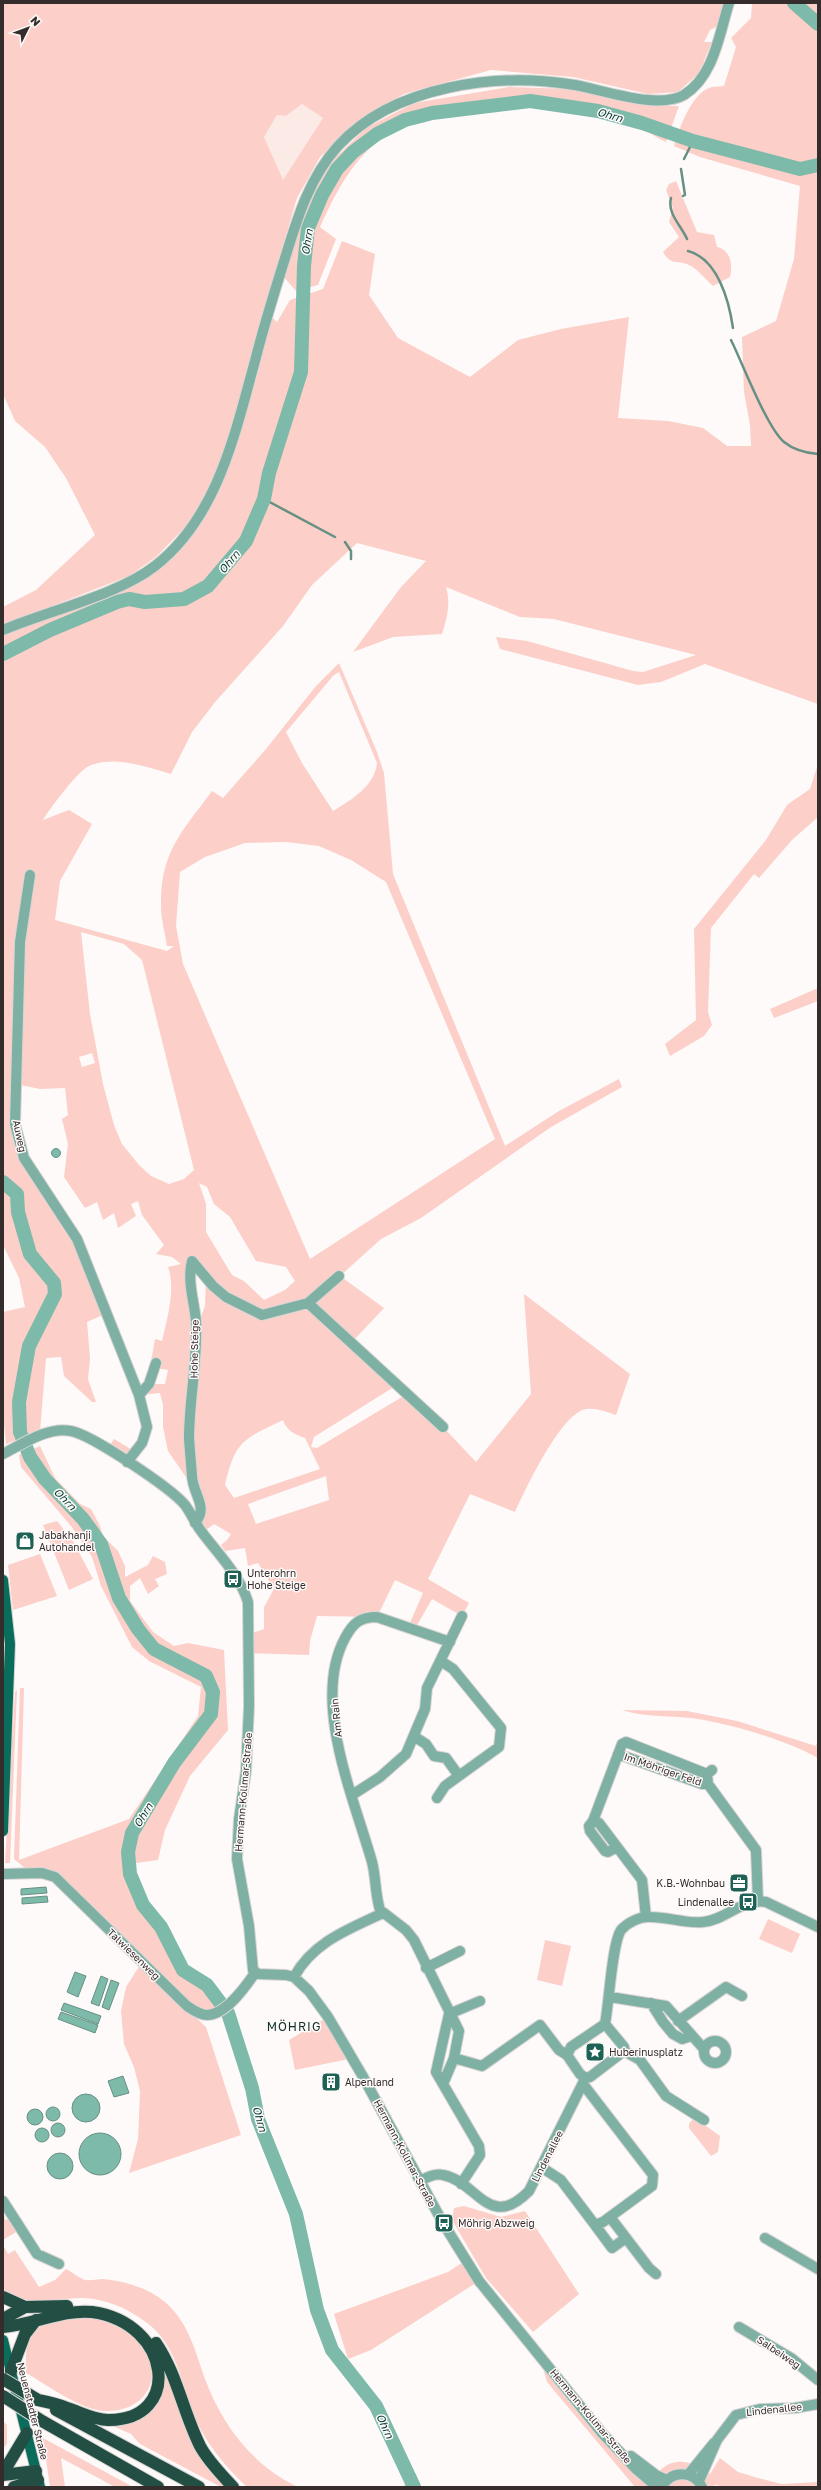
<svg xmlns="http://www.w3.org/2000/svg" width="821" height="2490" viewBox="0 0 821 2490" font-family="'Golos Text',sans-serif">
	<rect width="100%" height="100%" fill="#fefaf9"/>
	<path fill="#fceae6" d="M302,104L323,118L283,181L264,137L277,115L286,116Z"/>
	<path fill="#fccfc8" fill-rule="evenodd" d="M3,3H724L718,26L710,30L704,42H712L699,73L678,92L648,94L573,77L491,70L404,94L359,120L320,157L297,198L273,279L234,424L213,482L188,524L156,557L129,576L3,625V607L36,590L95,535L66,478L45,447L15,421L3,394ZM302,104L323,118L283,180L264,137L277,115L286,116Z
		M752,3H818V704L705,664L661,682L638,685L500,649L496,637L527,641L633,671L643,672L696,655L554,619L520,617L446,587C451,603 447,618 442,634L393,637L353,652L401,587L426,561L357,543L312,585L283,626L216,701L192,732L171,774C147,767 114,755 89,766C78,771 50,808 43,820L69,810L92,824L60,881L55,920L167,951L174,946H167C165,933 161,919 161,906C160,852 182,832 212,791L223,798L266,749L316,686L339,663L377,752L384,773L393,874L505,1146L559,1111L619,1079L622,1087L551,1127L421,1218L381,1239L340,1276L384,1308L351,1343L397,1385L314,1437L311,1447L317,1448L407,1394L443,1427L476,1462L531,1394L524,1294L630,1374L616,1415C606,1412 597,1408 586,1409C561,1413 525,1490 515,1512L470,1494L428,1579L469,1603L462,1616L432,1599L416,1627L409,1625L423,1593L395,1580L377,1617L317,1616L310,1641L309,1655L247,1653V1635L264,1629V1607L274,1589L258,1563L248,1566L245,1548L225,1551L221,1545L227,1540L231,1534L214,1524L202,1533L195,1523L201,1516L192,1486L168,1451L163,1427V1405L160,1393L139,1395L149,1384H165L168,1370L150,1367L155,1339L162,1341C167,1319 176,1289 168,1267L181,1264L172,1257L156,1254L164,1245L142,1215L138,1201L131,1204L136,1216L118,1228L114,1213L103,1220L97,1202L85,1208L64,1177L68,1144L62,1119L68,1115L65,1088L40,1089L15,1084L24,1158L77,1239L107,1313L87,1322L90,1358L88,1379L96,1402H92L64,1376L61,1357L46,1358L40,1431L6,1444L3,1415V1312L25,1307L19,1278L3,1245V636L12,630L158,564L211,494L268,313L277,322L290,300L323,289L342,241L375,254L369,295L398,338L470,377L518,340L561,329L629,317L618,418L668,421L703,428L727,446H751L750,425L744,392L742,337L776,321L794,259L800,186L700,157L674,146C679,129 691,95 709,88C713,86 719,87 724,86L736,47L731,38L751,18ZM339,672L377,763C375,786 351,800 333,811L302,763L286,732L333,676ZM286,842L319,846L351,860L386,882L495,1139L310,1259L183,964L176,926L180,872L205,857L245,843ZM81,932L124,944L142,960L194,1170L184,1179L169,1184L151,1176L139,1165L122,1144L114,1125L103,1084L90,1014ZM92,1053L95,1063L82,1067L79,1057ZM199,1183L207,1187L214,1204L230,1217L256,1261L286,1267L295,1281L285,1290L264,1300L244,1281L232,1275L206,1232V1204ZM192,1261L206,1276L205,1306L196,1330ZM283,1420C286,1430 295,1435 305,1438L320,1469L234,1498L225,1485C235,1440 244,1439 283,1420ZM326,1476L329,1500L256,1524L248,1504Z
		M509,87L572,89L650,106H679L666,142C656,138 647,130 637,126C569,101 497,100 429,121C416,125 396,127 386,135C353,158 336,192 320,227L336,239L318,285L296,291L283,276L305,208L330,163L366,128L414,103Z
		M676,181L697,232L714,235L717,247C731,250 733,265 730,277L713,286C706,280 697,268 689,265C676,259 672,267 663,252L679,237L669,222L673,208L666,190L669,184Z
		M818,764V817L792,840L759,878L754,874L711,928L708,1012L712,1025L704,1036L670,1056L665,1044L696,1020L694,929L766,840L787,805L810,789Z
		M818,988V1001L774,1018L770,1009Z
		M114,1439L134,1451L130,1456L110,1445Z
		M40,1446L55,1478L80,1504L91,1509L100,1526L103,1536L118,1551L125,1566V1577L148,1565L153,1556L165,1562L167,1574L155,1579L159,1586L148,1594L140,1578L130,1586V1601L153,1632L174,1646L188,1643L224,1650L228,1730L190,1776L165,1830L158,1860L136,1863L131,1873L151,1911L171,1930L190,1976L216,1996L221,2005L212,2011L194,2008L44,1870L25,1868L14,1859L20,1688H24L19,1860L129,1819L198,1716L201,1687L149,1661L132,1647L101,1586L92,1557L71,1526L21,1467L19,1455Z
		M57,1521L73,1541L93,1579L69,1590L43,1525Z
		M40,1554L57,1596L13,1610L8,1565Z
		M17,1690L10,1863H5L15,1692Z
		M622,1710L687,1711L737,1721L816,1746L818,1739V1758C785,1740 735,1725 698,1719C672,1715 646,1718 622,1710Z
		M768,1919L800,1934L792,1953L759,1939Z
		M545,1940L571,1946L562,1986L537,1980Z
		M140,1965L206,2027L241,2135L129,2173L138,2139L140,2091L134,2067L124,2044L121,2011L126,1987Z
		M324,2019L349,2059L295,2070L289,2040Z
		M590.5 2051a4.5 4.5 0 1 1 9 0a4.5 4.5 0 1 1-9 0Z
		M695,2118L720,2136L718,2152L711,2156L689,2128V2123Z
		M3,2205L5,2220L9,2219L16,2232L3,2240Z
		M464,2206L501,2217L525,2211L579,2294L533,2332L486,2278L452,2220L454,2208Z
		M3,2245L8,2254L15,2250L39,2287L55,2280L66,2269C72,2272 79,2278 85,2280C90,2281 97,2279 103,2279C125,2281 148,2288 165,2302C189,2323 195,2351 205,2379C222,2425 253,2466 298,2487H247C228,2469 212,2451 200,2428C181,2392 181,2345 143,2320C127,2308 105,2299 84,2298C58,2297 24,2310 3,2288Z
		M465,2261L479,2281L371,2350L348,2359L334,2314L448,2272Z
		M79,2314C98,2318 127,2325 140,2340C143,2343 145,2350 147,2354C161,2385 142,2410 108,2411C82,2412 48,2385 26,2373C24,2324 37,2326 79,2314Z
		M539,2354L602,2433L657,2487H635L547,2382Z
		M169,2372L185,2419L229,2487H221L140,2444L131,2434L106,2423L134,2418L163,2373Z
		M3,2421L7,2425V2444L3,2449Z
		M43,2439V2438L133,2487H115L61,2458L65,2487H50Z
		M720,2458L738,2472L758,2478L782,2484L818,2482V2487H726L715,2485L714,2487H662L656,2475C671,2455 692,2460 710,2474Z
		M408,2472L416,2474L421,2487H404Z"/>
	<path fill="#7dbaaa" stroke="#679084" d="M51.5 1153a4.5 4.5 0 1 1 9 0a4.5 4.5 0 1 1-9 0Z
		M46,1887L47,1893L21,1895V1889Z
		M47,1896L48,1902L22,1904V1898Z
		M75,1972L86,1976L78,1997L67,1992Z
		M101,1976L108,1979L99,2006L91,2003Z
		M111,1980L119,1983L109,2010L102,2007Z
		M64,2003L101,2016L98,2024L61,2010Z
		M61,2012L98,2025L95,2033L58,2019Z
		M123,2076L129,2093L114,2097L108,2081Z
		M72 2108a14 14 0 1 1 28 0a14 14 0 1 1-28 0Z
		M46 2114a7 7 0 1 1 14 0a7 7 0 1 1-14 0Z
		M27 2117a8 8 0 1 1 16 0a8 8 0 1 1-16 0Z
		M51 2130a7 7 0 1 1 14 0a7 7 0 1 1-14 0Z
		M35 2135a7 7 0 1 1 14 0a7 7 0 1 1-14 0Z
		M79 2154a21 21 0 1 1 42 0a21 21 0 1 1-42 0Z
		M47 2166a13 13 0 1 1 26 0a13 13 0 1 1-26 0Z"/>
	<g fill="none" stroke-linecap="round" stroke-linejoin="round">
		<path stroke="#679084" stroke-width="2.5" d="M684,159L693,141
			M681,169L685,195L683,196
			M671,198C667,214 681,225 687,239
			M688,251C718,259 729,301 733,328
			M731,340C742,362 767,428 784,442C794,450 805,453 818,454
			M264,499L335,537
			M345,542L351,551V559"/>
		<path stroke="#7dbaaa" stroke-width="14" d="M794,3L818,24
			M3,654L50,630L117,602L129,599L145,602L184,599L208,586L246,541L264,499L269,473L301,372L304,266L308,228L322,195L337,169L353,152L377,134L405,120L432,113L530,101L598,111L642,123L693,141L800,169L818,165
			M3,1182L17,1194L18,1212L30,1254L54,1283L55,1294L29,1346L19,1402L20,1432L30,1457L45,1479L83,1519L101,1544L119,1598L138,1629L154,1649L206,1676L213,1692L211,1714L174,1763L132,1833L128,1852L130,1874L143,1905L161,1927L183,1970L207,1985L228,2013L252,2088L258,2119L296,2214L317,2310L332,2350L376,2406L414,2487"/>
		<defs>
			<path id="minor" d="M3,630C48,611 118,595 155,566C218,517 235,433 255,361C264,325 275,290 286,255C298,216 310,177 338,146C394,85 498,72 575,85C603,90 658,110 684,95C714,76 719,35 729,3
				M30,875L20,942L15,1124L24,1158L77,1239L139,1395L147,1427L142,1443L127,1462
				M308,1303L443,1427
				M139,1395L149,1384L156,1363
				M3,1454C22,1444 49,1426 71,1431C92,1435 171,1488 185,1505C191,1513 195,1523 201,1531C218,1554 239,1574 248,1602L249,1706L246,1771L239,1819L237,1859L249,1926L253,1970L258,1974L286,1975L294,1977L309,1991L328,2017L362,2075L443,2223L479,2281L602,2433L636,2469L657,2487
				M195,1523C209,1507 193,1495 192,1476C191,1464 190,1451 189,1439C189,1400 198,1360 196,1321C194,1300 187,1282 192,1261L213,1286L226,1297L262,1315L308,1303L339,1276
				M415,1737L426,1744L434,1756L446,1758L459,1776
				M618,1754L702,1784H708
				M712,1770L707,1774L708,1784L756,1850L758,1901
				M352,1795L380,1777L406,1754L425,1709L427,1688L462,1616
				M437,1798L445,1786L499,1747L501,1728L453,1669L441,1661
				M593,1821L599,1823L642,1880L646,1917
				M617,1847L608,1852L605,1851L590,1831L589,1826L593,1821L622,1744L626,1742L707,1774
				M3,1874L42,1873L55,1877L187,2006C193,2010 200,2015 207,2015C226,2015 246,1986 255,1973
				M426,1968L460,1951
				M294,1977C313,1942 349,1929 383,1913
				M610,1997L666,2006L704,2049
				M651,2003L663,2022L673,2034L682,2039L691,2036
				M449,2014L436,2072L479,2146L480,2155L461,2184
				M449,2014L480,2001
				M678,2021L726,1987L742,1996
				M605,2024C609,2004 612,1943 621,1930C627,1923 639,1917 648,1917C666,1916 685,1924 703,1922C726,1920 742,1898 766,1902L818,1927
				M704 2052a11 11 0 1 1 22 0a11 11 0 1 1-22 0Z
				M624,2051L640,2060L666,2096L704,2120
				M567,2055L571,2047L605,2024
				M567,2055L580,2074L585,2078
				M454,2058L482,2066L540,2025L559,2050L567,2055
				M585,2078L590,2077L624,2051V2047L605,2024
				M443,2084L454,2058L459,2031L414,1940L406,1930L380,1910C375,1894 376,1877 372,1862C354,1798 311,1701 345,1638C353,1623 360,1617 377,1617L450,1642
				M541,2167L561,2180L595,2225L603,2222L652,2186L653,2175L583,2084
				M420,2181C427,2177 435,2173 443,2175C477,2181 489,2232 529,2191L585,2079
				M3,2201L37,2254L59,2264
				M610,2217L649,2268L656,2274
				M595,2225L612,2248L626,2238
				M765,2238L818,2269
				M739,2327L791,2358L818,2380
				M631,2456L656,2475L667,2480
				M688,2475L714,2443
				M699,2481L717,2440L736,2415L760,2409L795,2408L818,2404
				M663,2485C673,2470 694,2471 702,2487"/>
			<path id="major" d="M3,1580L10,1644L3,1831
				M3,2340L40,2487"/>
			<path id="highway" d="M3,2297L25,2307L67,2306
				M3,2319L25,2307
				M3,2327C34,2325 61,2309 92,2312C172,2323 183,2421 108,2420C94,2420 80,2412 67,2408C58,2404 48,2402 38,2400
				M156,2343C177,2374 183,2412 200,2446C208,2461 221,2474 233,2487
				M11,2371L25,2334L36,2320
				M56,2410L199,2487
				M42,2421L158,2487
				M3,2473L27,2433
				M3,2475L36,2471
				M14,2487L38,2480"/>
		</defs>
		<use href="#minor" stroke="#dad5d4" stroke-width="12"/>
		<use href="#major" stroke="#dad5d4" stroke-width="12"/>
		<use href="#highway" stroke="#dad5d4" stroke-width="14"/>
		<use href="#minor" stroke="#7eb0a3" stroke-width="10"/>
		<use href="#major" stroke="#0a6d5c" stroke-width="10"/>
		<use href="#highway" stroke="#234e44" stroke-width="12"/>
		<defs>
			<path id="highway-bridge" d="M3,2379L38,2400
				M3,2396L42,2421"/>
		</defs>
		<use href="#highway-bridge" stroke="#dad5d4" stroke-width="14" stroke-linecap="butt"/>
		<use href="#highway-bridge" stroke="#234e44" stroke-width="12"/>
	</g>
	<defs>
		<symbol id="shop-square" viewBox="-11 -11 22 22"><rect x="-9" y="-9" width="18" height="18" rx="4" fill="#1d6254" stroke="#fefaf9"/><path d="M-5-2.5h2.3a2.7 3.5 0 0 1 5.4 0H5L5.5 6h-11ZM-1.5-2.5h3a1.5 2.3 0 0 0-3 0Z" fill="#fff"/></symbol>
		<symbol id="bus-square" viewBox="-11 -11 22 22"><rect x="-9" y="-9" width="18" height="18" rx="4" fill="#1d6254" stroke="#fefaf9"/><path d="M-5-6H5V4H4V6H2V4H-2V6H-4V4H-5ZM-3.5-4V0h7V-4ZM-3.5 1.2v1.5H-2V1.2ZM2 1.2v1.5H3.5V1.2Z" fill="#fff"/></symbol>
		<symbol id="office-square" viewBox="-11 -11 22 22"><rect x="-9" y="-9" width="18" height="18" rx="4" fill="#1d6254" stroke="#fefaf9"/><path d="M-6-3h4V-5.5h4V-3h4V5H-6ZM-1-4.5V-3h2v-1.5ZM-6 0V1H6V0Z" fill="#fff"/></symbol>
		<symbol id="sight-square" viewBox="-11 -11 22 22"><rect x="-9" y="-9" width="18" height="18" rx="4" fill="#1d6254" stroke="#fefaf9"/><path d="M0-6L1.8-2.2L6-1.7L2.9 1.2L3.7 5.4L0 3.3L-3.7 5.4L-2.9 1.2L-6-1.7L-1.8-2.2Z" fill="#fff"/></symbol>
		<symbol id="building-square" viewBox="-11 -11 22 22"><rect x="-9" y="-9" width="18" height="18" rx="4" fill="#1d6254" stroke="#fefaf9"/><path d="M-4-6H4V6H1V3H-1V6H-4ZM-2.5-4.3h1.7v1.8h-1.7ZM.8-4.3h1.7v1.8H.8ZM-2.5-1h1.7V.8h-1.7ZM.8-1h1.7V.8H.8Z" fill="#fff"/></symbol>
	</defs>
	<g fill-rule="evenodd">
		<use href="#shop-square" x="14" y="1530" width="22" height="22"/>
		<use href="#bus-square" x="222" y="1568" width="22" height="22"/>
		<use href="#office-square" x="728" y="1872" width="22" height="22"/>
		<use href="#bus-square" x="737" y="1891" width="22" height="22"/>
		<use href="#sight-square" x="584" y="2041" width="22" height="22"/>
		<use href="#building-square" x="320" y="2071" width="22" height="22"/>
		<use href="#bus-square" x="433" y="2212" width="22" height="22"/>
	</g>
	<g text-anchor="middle" stroke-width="3" stroke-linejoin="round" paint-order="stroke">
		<g font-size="10" fill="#352d2c" stroke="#fefaf9">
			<text transform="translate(20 1136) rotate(78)" y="4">Auweg</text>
			<text transform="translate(194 1349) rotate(-89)" y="4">Hohe Steige</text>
			<text transform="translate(336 1718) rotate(-96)" y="4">Am Rain</text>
			<text transform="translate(663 1769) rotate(19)" y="4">Im Möhriger Feld</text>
			<text transform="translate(243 1792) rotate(-85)" y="4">Hermann-Kollmar-Straße</text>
			<text transform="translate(134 1954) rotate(44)" y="4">Talwiesenweg</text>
			<text transform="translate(405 2153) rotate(62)" y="4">Hermann-Kollmar-Straße</text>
			<text transform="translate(547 2156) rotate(-63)" y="4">Lindenallee</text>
			<text transform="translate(779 2352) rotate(34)" y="4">Salbeiweg</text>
			<text transform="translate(774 2409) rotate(-6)" y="4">Lindenallee</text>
			<text transform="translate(33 2411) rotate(76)" y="4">Neuenstadter Straße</text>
			<text transform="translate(591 2416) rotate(50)" y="4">Hermann-Kollmar-Straße</text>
		</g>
		<g font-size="10" fill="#352d2c" stroke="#fefaf9" text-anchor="start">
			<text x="39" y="1539">Jabakhanji<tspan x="39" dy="12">Autohandel</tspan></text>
			<text x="247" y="1577">Unterohrn<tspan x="247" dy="12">Hohe Steige</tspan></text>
			<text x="725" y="1887" text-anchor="end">K.B.-Wohnbau</text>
			<text x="734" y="1906" text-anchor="end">Lindenallee</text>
			<text x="609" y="2056">Huberinusplatz</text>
			<text x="345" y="2086">Alpenland</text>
			<text x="458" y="2227">Möhrig Abzweig</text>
		</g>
		<g font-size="11" font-style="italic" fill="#003a30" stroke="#fefaf9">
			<text transform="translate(610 115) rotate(16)" y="4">Ohrn</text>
			<text transform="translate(307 242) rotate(-81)" y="4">Ohrn</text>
			<text transform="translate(229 562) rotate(-50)" y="4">Ohrn</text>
			<text transform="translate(65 1499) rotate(46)" y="4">Ohrn</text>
			<text transform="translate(143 1815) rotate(-59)" y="4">Ohrn</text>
			<text transform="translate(260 2119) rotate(74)" y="4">Ohrn</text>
			<text transform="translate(385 2426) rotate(65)" y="4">Ohrn</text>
		</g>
		<g font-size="12" letter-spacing="1" fill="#103029" stroke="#fefaf9">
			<text x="294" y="2031">MÖHRIG</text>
		</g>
	</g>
	<rect width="821" height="2490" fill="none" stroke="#352d2c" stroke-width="8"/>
	<g transform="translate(28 28) rotate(48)" stroke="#fefaf9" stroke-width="3" paint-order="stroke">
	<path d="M0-3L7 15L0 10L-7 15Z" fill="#352d2c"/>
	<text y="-6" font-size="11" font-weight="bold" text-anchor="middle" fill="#352d2c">N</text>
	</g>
</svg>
